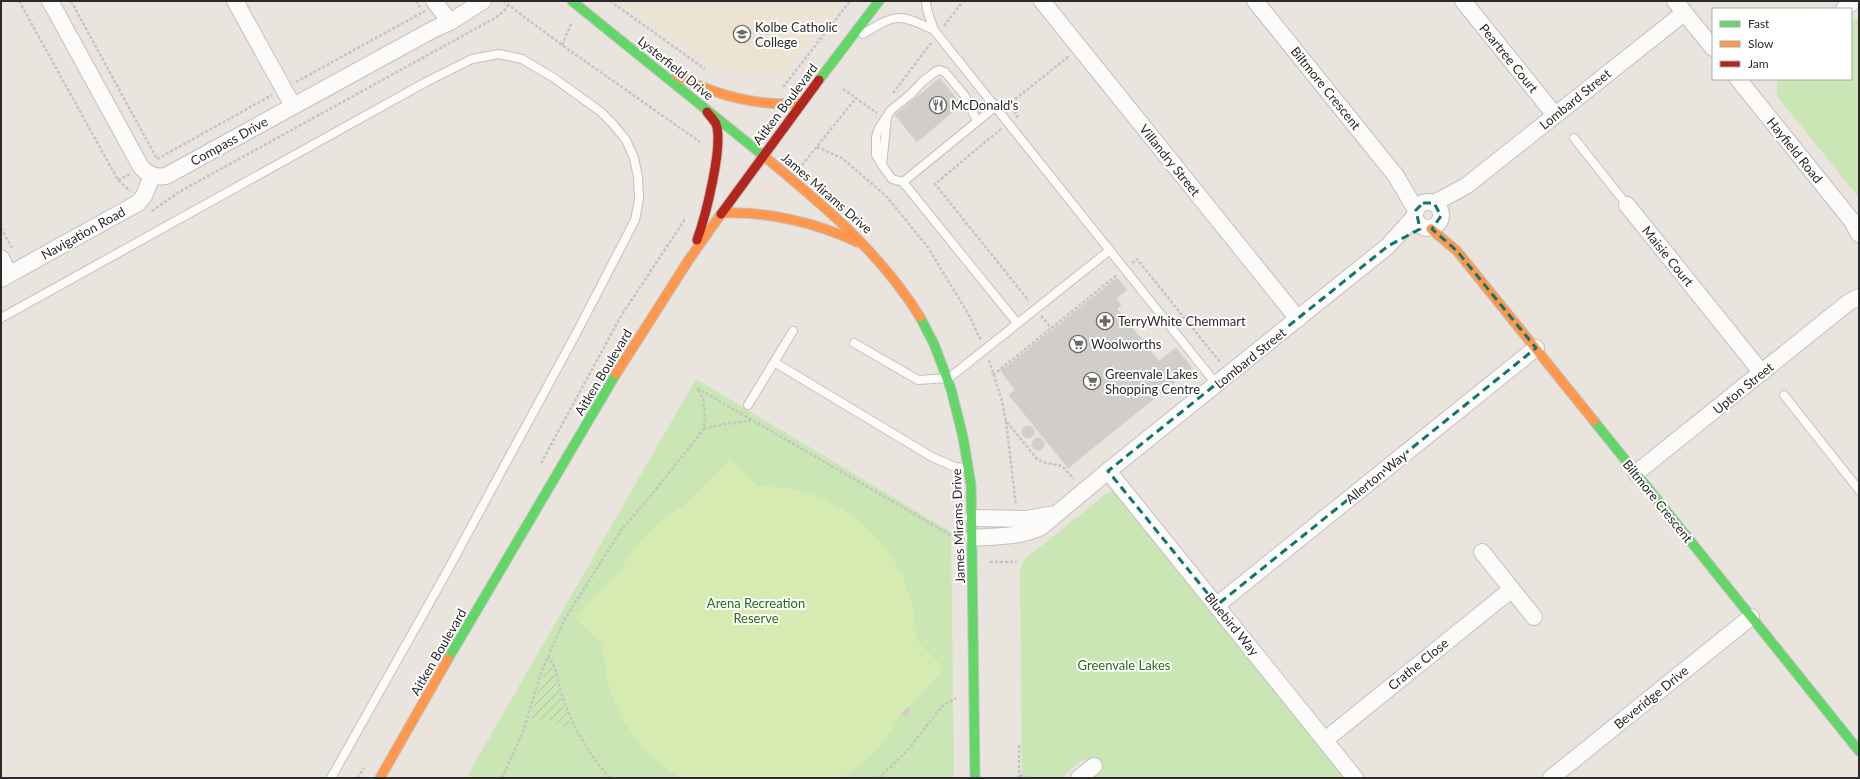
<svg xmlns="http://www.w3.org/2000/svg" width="1860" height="779" viewBox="0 0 1860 779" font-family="Lato,sans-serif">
	<defs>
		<pattern id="garden-furrows" width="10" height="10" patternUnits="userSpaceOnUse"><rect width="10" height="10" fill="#cae6b4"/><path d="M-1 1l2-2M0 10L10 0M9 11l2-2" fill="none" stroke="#aec59b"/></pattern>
	</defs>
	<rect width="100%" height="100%" fill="#e9e4de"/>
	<path fill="#ede3d2" d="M620,1H844L785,74L753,76L713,67Z"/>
	<path fill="#cae6b4" d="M1859,17V198L1777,96V82L1780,79H1851V23Z
		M696,379L951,532L954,778H466Z
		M1111,490L1120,498L1346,778H1095L1096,770L1090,762L1082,760L1065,774L1064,778H1022L1020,569L1025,559Z"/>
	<path fill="url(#garden-furrows)" d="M548,661L552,667L561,700L572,727L570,728L553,722L530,719Z"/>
	<path fill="#d6ebb1" d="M730,459L758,486L789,488L822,498L852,515L870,530L891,555L903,576L913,608L917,641L945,669L902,713L893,728L881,745L864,762L842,778H680L652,757L637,741L625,723L614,702L607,679L602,645L574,618L620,571L629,556L648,532L670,514L686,504Z"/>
	<path fill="#d1ceca" stroke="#d4d0cb" d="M940,78L961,105L917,142L895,115Z
		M1117,278L1127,290L1116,298L1121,305L1117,309L1159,361L1176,348L1192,368L1068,468L1009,395L1015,390L1001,371Z
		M1022 432a6 6 0 1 1 12 0a6 6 0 1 1-12 0Z
		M1032 444a6 6 0 1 1 12 0a6 6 0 1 1-12 0Z
		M908,707L911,710L905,716L902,713Z"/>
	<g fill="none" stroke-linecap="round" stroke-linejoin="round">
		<defs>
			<path id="lane" d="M926,1L927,10L934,30L1217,385
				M863,34C896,13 900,14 934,30
				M995,107L903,182L1017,323
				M1574,138L1627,205
				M882,165L887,117
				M903,182L892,179L882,165L876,155V137L878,130L891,110L911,94L923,81L935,72L939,70L945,72L965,96L977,121
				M1,318L426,82L472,59L499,54L522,59L554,78L601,112L612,123L626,140L634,158L638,177L639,199L635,220L578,330L444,577L331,778
				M854,343L918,380L949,378L1110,250
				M774,362L932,457L955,467L968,468
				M1784,395L1859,490
				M748,405L793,331"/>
			<path id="street" d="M50,1L141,167C148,175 156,178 166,176L434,29L450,22L483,1
				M235,1L293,106
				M434,1L450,22
				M1042,1L1298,319
				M1255,1L1396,176L1416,210
				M1463,1L1555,115
				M1675,1L1713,48
				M1844,9L1854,1
				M1738,79L1852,221L1859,234
				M1415 215a13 13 0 1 1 26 0a13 13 0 1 1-26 0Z
				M1434,203L1466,186L1684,13
				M1627,205L1762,373
				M1,258L9,274
				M1,279L138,203L144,196L152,176
				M1108,471L1355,778
				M1636,473L1849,302L1859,297
				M973,518L1026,519L1055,514
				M973,538C996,536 1020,537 1041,527L1108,471L1388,246L1415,216
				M1482,552L1534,617
				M1217,605L1536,348
				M1325,740L1512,589
				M1079,778L1094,766
				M1551,778L1751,617"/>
			<path id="fast" d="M572,1L765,157
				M819,80L879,1
				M920,317L934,344L951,389L963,437L971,485L975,778
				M1594,421L1859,751
				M448,659L616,374"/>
			<path id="slow" d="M677,76C717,95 757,107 801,103
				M765,157C823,205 880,252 920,317
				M722,213C767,211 817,223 857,242
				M1431,229L1457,251L1594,421
				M616,374L688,261L721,214
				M380,778L448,659"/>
			<path id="jam" d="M721,214L819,80
				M697,240C705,218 724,145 716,124C714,120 710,116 707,112"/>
		</defs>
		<use href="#lane" stroke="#c2c0c0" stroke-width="10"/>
		<use href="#street" stroke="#c2c0c0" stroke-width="18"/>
		<use href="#fast" stroke="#c2c0c0" stroke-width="11"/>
		<use href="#slow" stroke="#c2c0c0" stroke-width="11"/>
		<use href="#jam" stroke="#c2c0c0" stroke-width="11"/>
		<path stroke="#c5c4c3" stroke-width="2.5" stroke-dasharray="3 2" stroke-linecap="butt" d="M19,1L118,180L130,191
			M71,1L157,159L272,95
			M416,1L420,7
			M503,1L562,45L700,142
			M610,1L705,69
			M944,26L963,1
			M562,45L572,22
			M296,82L425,11
			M783,87L850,1
			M843,89L877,113
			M893,93L931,43
			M1016,117L1018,116L1009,104L1068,57L1069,58
			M1001,129L935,184L1029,301
			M817,147L842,158L886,196L927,246L969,315L981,341
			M802,165L856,98
			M118,180L130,174
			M152,211L179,192L495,18L504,11L510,1
			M1,228L12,248
			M1132,263L1137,259L1220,362L1221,361
			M1041,316L1051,328
			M989,360L1002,401L1006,421L1038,460L1047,463L1062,466L1074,479
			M993,375L1117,275
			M697,388L954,537
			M1006,421L1016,506
			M704,429L724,424L750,421
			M541,463L621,316L685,219
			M990,562H1017
			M548,656C558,669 558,684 563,699C574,728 589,755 610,778
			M1019,745V778
			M1020,775L1027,778
			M358,778L364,768
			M502,778L523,732L542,670L564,620L622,529L649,498L704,429L705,414L703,398L697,388
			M879,778L907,751L942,706L956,698"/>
		<use href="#lane" stroke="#fcfbfa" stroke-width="8"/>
		<use href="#street" stroke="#fcfbfa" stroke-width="16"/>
		<use href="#fast" stroke="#63d668" stroke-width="9"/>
		<use href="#slow" stroke="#ff974d" stroke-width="9"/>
		<use href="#jam" stroke="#b3261e" stroke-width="9"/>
	</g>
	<path fill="none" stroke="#0f766e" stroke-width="3" stroke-dasharray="8 5" stroke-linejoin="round" d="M1423,203H1434L1441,216L1432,229L1457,251L1536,348L1217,605L1108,471L1388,246L1420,229L1416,210Z"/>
	<defs>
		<symbol id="school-ring" viewBox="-11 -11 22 22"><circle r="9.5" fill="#fff" stroke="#6d6b69" stroke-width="1.5"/><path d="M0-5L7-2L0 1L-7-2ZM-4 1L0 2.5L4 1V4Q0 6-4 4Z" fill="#6d6b69"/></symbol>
		<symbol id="restaurant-ring" viewBox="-11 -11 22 22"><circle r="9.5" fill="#fff" stroke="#6d6b69" stroke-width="1.5"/><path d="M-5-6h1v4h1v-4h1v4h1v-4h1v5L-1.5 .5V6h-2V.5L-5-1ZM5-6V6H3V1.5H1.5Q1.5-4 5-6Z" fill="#6d6b69"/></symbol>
		<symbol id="pharmacy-ring" viewBox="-11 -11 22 22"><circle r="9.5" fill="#fff" stroke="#6d6b69" stroke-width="1.5"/><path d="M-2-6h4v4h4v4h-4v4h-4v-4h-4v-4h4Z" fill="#6d6b69"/></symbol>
		<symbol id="supermarket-ring" viewBox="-11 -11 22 22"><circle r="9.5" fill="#fff" stroke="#6d6b69" stroke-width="1.5"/><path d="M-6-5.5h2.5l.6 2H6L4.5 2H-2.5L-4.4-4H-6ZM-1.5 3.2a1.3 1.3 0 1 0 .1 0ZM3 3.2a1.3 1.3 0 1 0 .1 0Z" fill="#6d6b69"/></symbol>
	</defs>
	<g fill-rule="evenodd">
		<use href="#school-ring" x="732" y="24" width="20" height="20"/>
		<use href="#restaurant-ring" x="928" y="95" width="20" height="20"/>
		<use href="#pharmacy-ring" x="1095" y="311" width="20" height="20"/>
		<use href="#supermarket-ring" x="1068" y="334" width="20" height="20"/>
		<use href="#supermarket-ring" x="1082" y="371" width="20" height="20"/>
	</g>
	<g text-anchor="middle" stroke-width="4" stroke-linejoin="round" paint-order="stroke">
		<g font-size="13" fill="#2a2a2a" stroke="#fff" text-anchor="start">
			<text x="755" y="32">Kolbe Catholic<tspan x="755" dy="15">College</tspan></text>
			<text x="951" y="110">McDonald's</text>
			<text x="1118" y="326">TerryWhite Chemmart</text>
			<text x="1091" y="349">Woolworths</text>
			<text x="1105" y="379">Greenvale Lakes<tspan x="1105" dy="15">Shopping Centre</tspan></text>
		</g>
		<g font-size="13" fill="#2a2a2a" stroke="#fff">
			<text transform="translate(1509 58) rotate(51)" y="5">Peartree Court</text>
			<text transform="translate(676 68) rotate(39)" y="5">Lysterfield Drive</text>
			<text transform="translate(1326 88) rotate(51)" y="5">Biltmore Crescent</text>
			<text transform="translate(1575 99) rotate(-39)" y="5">Lombard Street</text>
			<text transform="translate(785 104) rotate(-53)" y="5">Aitken Boulevard</text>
			<text transform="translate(229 141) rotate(-29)" y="5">Compass Drive</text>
			<text transform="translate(1795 150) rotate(51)" y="5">Hayfield Road</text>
			<text transform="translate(1170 160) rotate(51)" y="5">Villandry Street</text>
			<text transform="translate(827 193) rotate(41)" y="5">James Mirams Drive</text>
			<text transform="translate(83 233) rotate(-29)" y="5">Navigation Road</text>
			<text transform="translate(1668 256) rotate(51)" y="5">Maisie Court</text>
			<text transform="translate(1250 358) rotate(-39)" y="5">Lombard Street</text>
			<text transform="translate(603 372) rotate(-59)" y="5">Aitken Boulevard</text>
			<text transform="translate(1743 388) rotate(-39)" y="5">Upton Street</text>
			<text transform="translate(1376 477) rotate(-39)" y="5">Allerton Way</text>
			<text transform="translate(1658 501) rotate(51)" y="5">Biltmore Crescent</text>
			<text transform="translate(958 526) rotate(-92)" y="5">James Mirams Drive</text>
			<text transform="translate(1232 624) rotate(51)" y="5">Bluebird Way</text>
			<text transform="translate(438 652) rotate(-60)" y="5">Aitken Boulevard</text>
			<text transform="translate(1418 664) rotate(-39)" y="5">Crathe Close</text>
			<text transform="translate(1651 697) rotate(-39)" y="5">Beveridge Drive</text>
		</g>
		<g font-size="13" fill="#276c14" stroke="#fff">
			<text x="756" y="608">Arena Recreation<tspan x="756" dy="15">Reserve</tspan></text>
			<text x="1124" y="670">Greenvale Lakes</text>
		</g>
	</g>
	<rect width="1860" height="779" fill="none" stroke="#2a2a2a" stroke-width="4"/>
	<rect x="1712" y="8" width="140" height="72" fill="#ffffff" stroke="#aaaaaa"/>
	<rect x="1720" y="21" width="20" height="6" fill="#63d668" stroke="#aaaaaa"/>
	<text x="1748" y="28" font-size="12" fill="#2a2a2a">Fast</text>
	<rect x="1720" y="41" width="20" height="6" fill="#ff974d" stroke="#aaaaaa"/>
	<text x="1748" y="48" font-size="12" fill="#2a2a2a">Slow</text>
	<rect x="1720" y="61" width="20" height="6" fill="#b3261e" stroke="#aaaaaa"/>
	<text x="1748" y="68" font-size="12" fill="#2a2a2a">Jam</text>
</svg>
